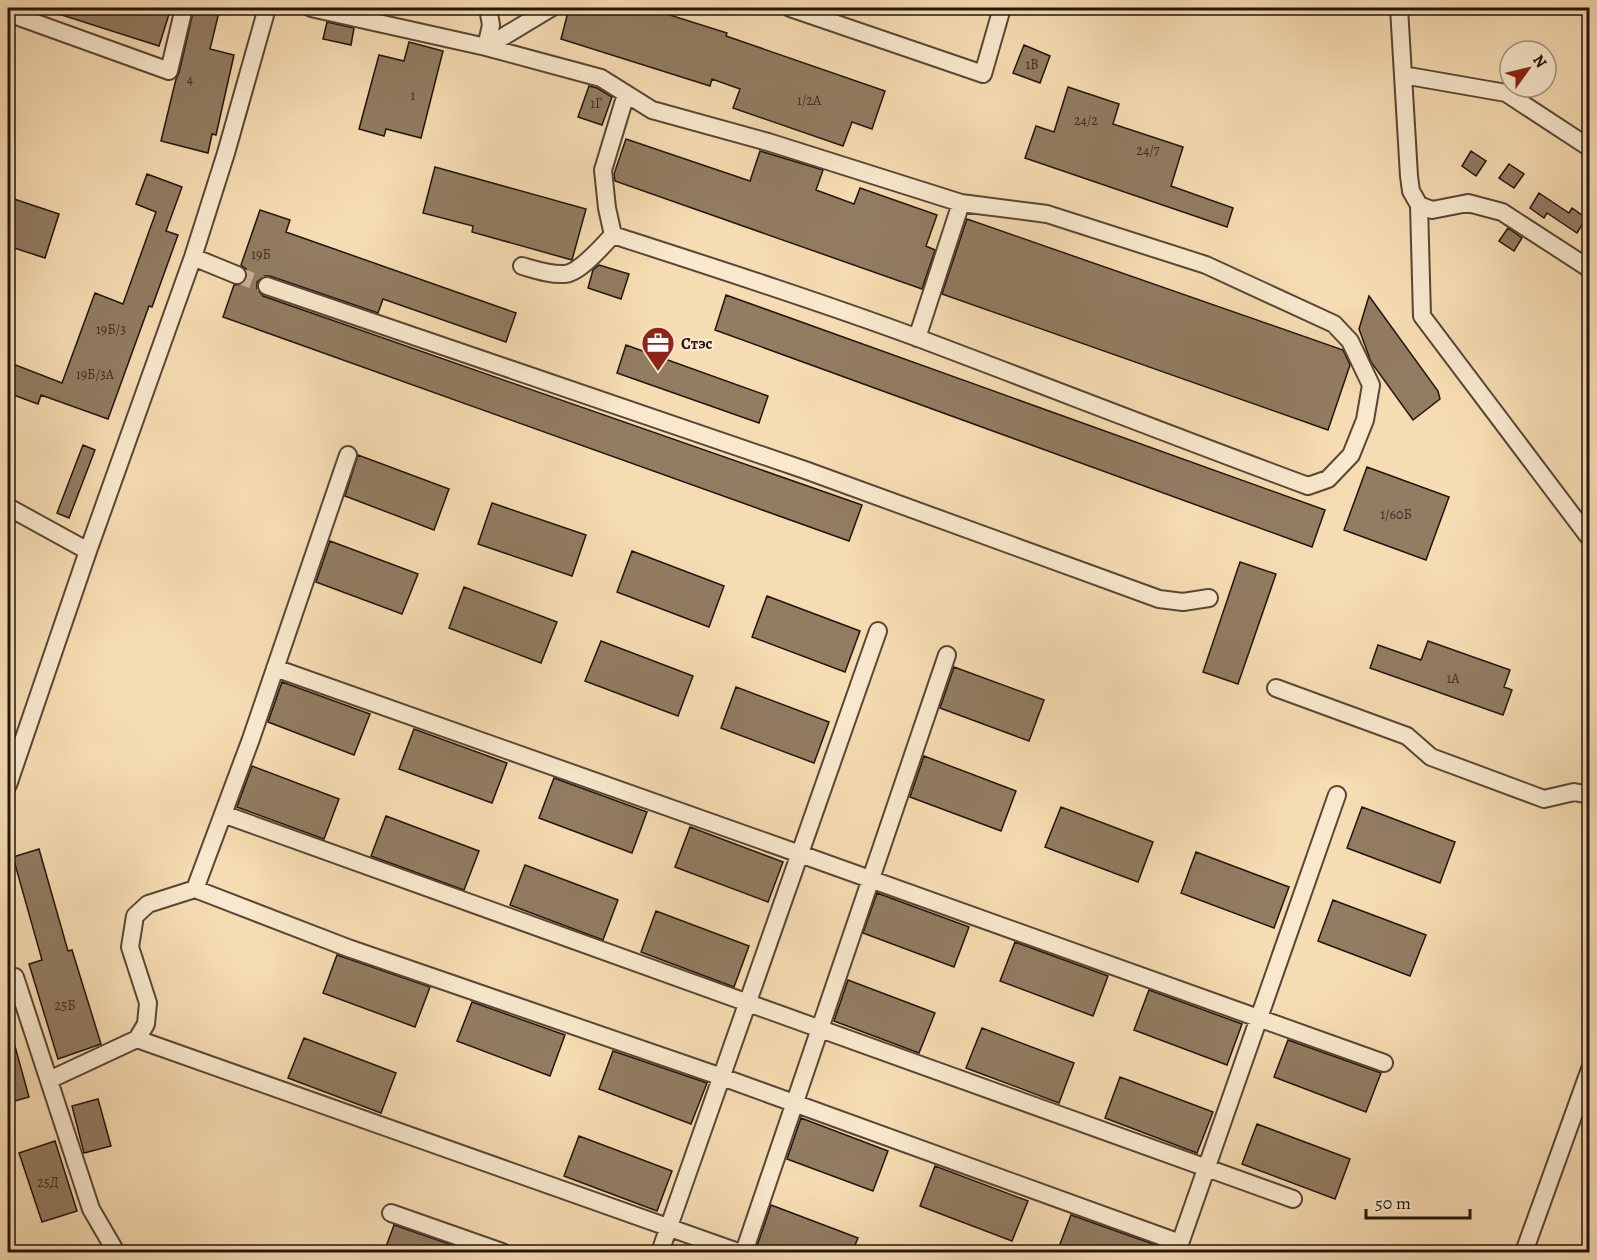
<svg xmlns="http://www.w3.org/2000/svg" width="1597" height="1260" viewBox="0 0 1597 1260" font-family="Alegreya,serif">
	<rect width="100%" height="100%" fill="#f6dcb2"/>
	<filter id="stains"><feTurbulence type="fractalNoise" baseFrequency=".00333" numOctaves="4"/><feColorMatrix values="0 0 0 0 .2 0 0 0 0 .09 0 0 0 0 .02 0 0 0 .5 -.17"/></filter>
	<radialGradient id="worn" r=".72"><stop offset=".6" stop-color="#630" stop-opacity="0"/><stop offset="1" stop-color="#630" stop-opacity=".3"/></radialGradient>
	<path fill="#927c62" stroke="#25140c" stroke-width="1.5" d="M46,8H171L159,46L46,10Z
		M194,8H220L210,49L234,55L216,135L212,134L208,153L161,141L176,79L179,73Z
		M569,8H637L654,12V10L727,33L726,36L885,91L872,129L852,122L843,146L733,108L740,89L712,79L710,86L561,39Z
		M327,22L354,28L351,45L323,39Z
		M409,42L443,51L421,138L386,129L384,136L359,129L379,55L404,61Z
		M1024,45L1050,56L1040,83L1013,73Z
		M589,86L597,88L612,97L602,125L578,117Z
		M1068,87L1119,104L1113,124L1183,147L1171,186L1233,208L1227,227L1025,158L1036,126L1054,132Z
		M626,139L750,181L760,151L823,170L816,190L854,204L860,188L937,215L926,246L935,250L922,289L615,181L614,174Z
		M1471,151L1486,161L1476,176L1462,166Z
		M1509,164L1524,174L1514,188L1499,178Z
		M435,167L586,209L572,260L472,232L473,226L423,213Z
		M147,174L182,187L166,231L178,235L152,307L149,306L108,419L41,395L38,404L8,393V362L62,383L95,293L123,304L156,212L136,204Z
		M1539,193L1569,213L1572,208L1586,218L1577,233L1547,213L1544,218L1530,208Z
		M8,197L59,214L45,258L8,246Z
		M260,210L290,220L286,232L516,313L506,342L383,299L378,313L270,276H264L257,282V289L263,296L862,505L849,541L223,317L234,285L243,284L247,278L246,269L241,265Z
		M967,219L1343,350L1350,365L1328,430L942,294Z
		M1508,228L1522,238L1514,251L1499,241Z
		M599,265L629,274L621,299L588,288L593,270Z
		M726,295L1325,510L1312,547L715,330Z
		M1369,296L1438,391L1440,399L1413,420L1371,362L1359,329Z
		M626,345L768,396L759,423L617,373Z
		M83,445L95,450L69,518L57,513Z
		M358,455L449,489L434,530L345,496Z
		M1367,467L1449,497L1426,560L1344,530Z
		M492,503L586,535L572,576L478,544Z
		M330,541L418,574L402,614L316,582Z
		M632,551L724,586L709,627L617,592Z
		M1240,562L1276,574L1238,684L1203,672Z
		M464,587L557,622L541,663L449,628Z
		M767,596L860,631L845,672L752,637Z
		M601,641L693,676L678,716L585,681Z
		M1428,641L1510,670L1504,687L1512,690L1503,715L1370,668L1378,645L1421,660Z
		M954,667L1044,700L1029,741L940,708Z
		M282,682L370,714L354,755L268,722Z
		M736,687L829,722L814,763L721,728Z
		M414,729L507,763L492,803L399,769Z
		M924,756L1016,791L1001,831L910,797Z
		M252,766L339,799L324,839L237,807Z
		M554,778L647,812L632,853L539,818Z
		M1061,807L1153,842L1138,882L1045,847Z
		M1362,807L1455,842L1440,883L1347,848Z
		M386,816L479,851L464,890L371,856Z
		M690,827L783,862L768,902L675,867Z
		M39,849L68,951L72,950L101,1044L58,1059L29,964L42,960L13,857Z
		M1196,852L1289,887L1274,928L1181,893Z
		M525,865L618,900L603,940L510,905Z
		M877,893L969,927L954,967L863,933Z
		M1333,900L1426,935L1410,976L1318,941Z
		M656,911L749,946L734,987L641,952Z
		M1015,942L1108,976L1093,1016L1000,981Z
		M337,955L430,987L415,1027L323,993Z
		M848,980L935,1013L919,1053L834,1021Z
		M1149,990L1242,1024L1227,1065L1134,1030Z
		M472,1002L565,1035L550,1076L457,1041Z
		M982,1028L1074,1063L1059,1103L966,1068Z
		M11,1032L29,1097L8,1103V1033Z
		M304,1038L396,1073L381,1113L288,1078Z
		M1288,1040L1381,1073L1366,1112L1274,1077Z
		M613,1051L707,1083L691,1124L599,1089Z
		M1120,1077L1213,1112L1197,1153L1105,1118Z
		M98,1099L111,1146L84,1153L72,1106Z
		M801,1118L888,1151L873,1191L787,1159Z
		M1257,1124L1350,1159L1335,1199L1242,1164Z
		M579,1136L672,1171L657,1211L564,1176Z
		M55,1141L77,1211L42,1222L19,1153Z
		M935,1166L1028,1201L1012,1241L920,1206Z
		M771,1205L858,1238L852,1252H774L757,1246Z
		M1071,1215L1167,1249V1252H1057Z
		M394,1225L472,1252H384Z"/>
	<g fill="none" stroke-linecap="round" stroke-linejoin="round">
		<path stroke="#ccb491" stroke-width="16" stroke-dasharray="16 8" stroke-linecap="butt" d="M237,275L267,286"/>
		<defs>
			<path id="minor" d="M311,8L486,47L601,78L652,110L768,142L961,203L1047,214L1206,265L1334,324L1350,341L1371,385L1365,420L1351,455L1328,479L1308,486C1178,438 1048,387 918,338C818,301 715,268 613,235
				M790,8L983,74L1002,8
				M1399,8L1409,176L1411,191L1419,205L1432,210L1468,203L1502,212L1590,269
				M8,13L169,71L184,8
				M486,47L551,8
				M486,47L491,25L488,8
				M1403,75L1506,93L1590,148
				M1419,205L1422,316L1588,536
				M613,235L607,208L603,170L626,94
				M193,257L237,275
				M522,266C536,270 551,275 565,274C580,273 602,246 613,235
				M267,286L805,470L1159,599L1183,602L1209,598
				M917,338L961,203
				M8,507L88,551
				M275,668L800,854L1384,1063
				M1276,688L1407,736L1431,757L1544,799L1574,792L1590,795
				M8,785L88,551L193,257L226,153L267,8
				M223,814L1293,1199
				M195,889L348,948L722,1077L1180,1243
				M15,977L91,1209L116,1252
				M137,1039L738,1252
				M49,1080L137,1039L146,1024L148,1003L130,947L135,916L148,904L195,889L251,739L348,455
				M391,1213L502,1252
				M660,1252L878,631
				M744,1252L947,655
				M1177,1252L1337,795
				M1524,1252L1590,1069"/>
		</defs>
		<use href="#minor" stroke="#594636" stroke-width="20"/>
		<use href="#minor" stroke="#f9e8cd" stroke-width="16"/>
	</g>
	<defs>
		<symbol id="office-pin" viewBox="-11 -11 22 30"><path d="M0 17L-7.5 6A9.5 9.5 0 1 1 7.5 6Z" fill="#8f2418" stroke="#f9e8cd"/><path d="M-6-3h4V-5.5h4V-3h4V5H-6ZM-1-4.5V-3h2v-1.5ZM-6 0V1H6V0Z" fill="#fff"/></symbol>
	</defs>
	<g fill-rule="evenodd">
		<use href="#office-pin" x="639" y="324" width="38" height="52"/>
	</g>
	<g text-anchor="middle" stroke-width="4.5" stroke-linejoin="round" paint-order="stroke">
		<g font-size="14" fill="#402e22">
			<text x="1032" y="69">1В</text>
			<text x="190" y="84">4</text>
			<text x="413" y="100">1</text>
			<text x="809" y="105">1/2А</text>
			<text x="596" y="108">1Г</text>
			<text x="1086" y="125">24/2</text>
			<text x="1148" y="155">24/7</text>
			<text x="261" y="259">19Б</text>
			<text x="111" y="334">19Б/3</text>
			<text x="95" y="379">19Б/3А</text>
			<text x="1396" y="519">1/60Б</text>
			<text x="1453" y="683">1А</text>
			<text x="65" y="1010">25Б</text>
			<text x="48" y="1187">25Д</text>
		</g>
		<g font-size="16" font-weight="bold" fill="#25140c" stroke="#f9e8cd" text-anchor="start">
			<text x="681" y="349">Стэс</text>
		</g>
	</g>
	<rect width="1597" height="1260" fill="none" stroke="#f6dcb2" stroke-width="30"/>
	<rect x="9" y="9" width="1579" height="1242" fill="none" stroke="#25140c" stroke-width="3"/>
	<rect x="15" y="15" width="1567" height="1230" fill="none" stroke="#25140c" stroke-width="1.5"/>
	<g transform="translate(1528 69) rotate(56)"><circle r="28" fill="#f9e8cd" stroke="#a49380" stroke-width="1.5"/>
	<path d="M0-4.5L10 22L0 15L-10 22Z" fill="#8f2418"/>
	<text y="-9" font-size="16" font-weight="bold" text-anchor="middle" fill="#25140c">N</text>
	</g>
	<path d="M1366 1209v9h104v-9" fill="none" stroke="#25140c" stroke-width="3"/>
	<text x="1375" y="1209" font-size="18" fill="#25140c" stroke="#f9e8cd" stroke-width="4.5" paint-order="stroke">50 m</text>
	<rect width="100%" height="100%" filter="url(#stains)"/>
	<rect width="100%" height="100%" fill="url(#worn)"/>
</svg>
